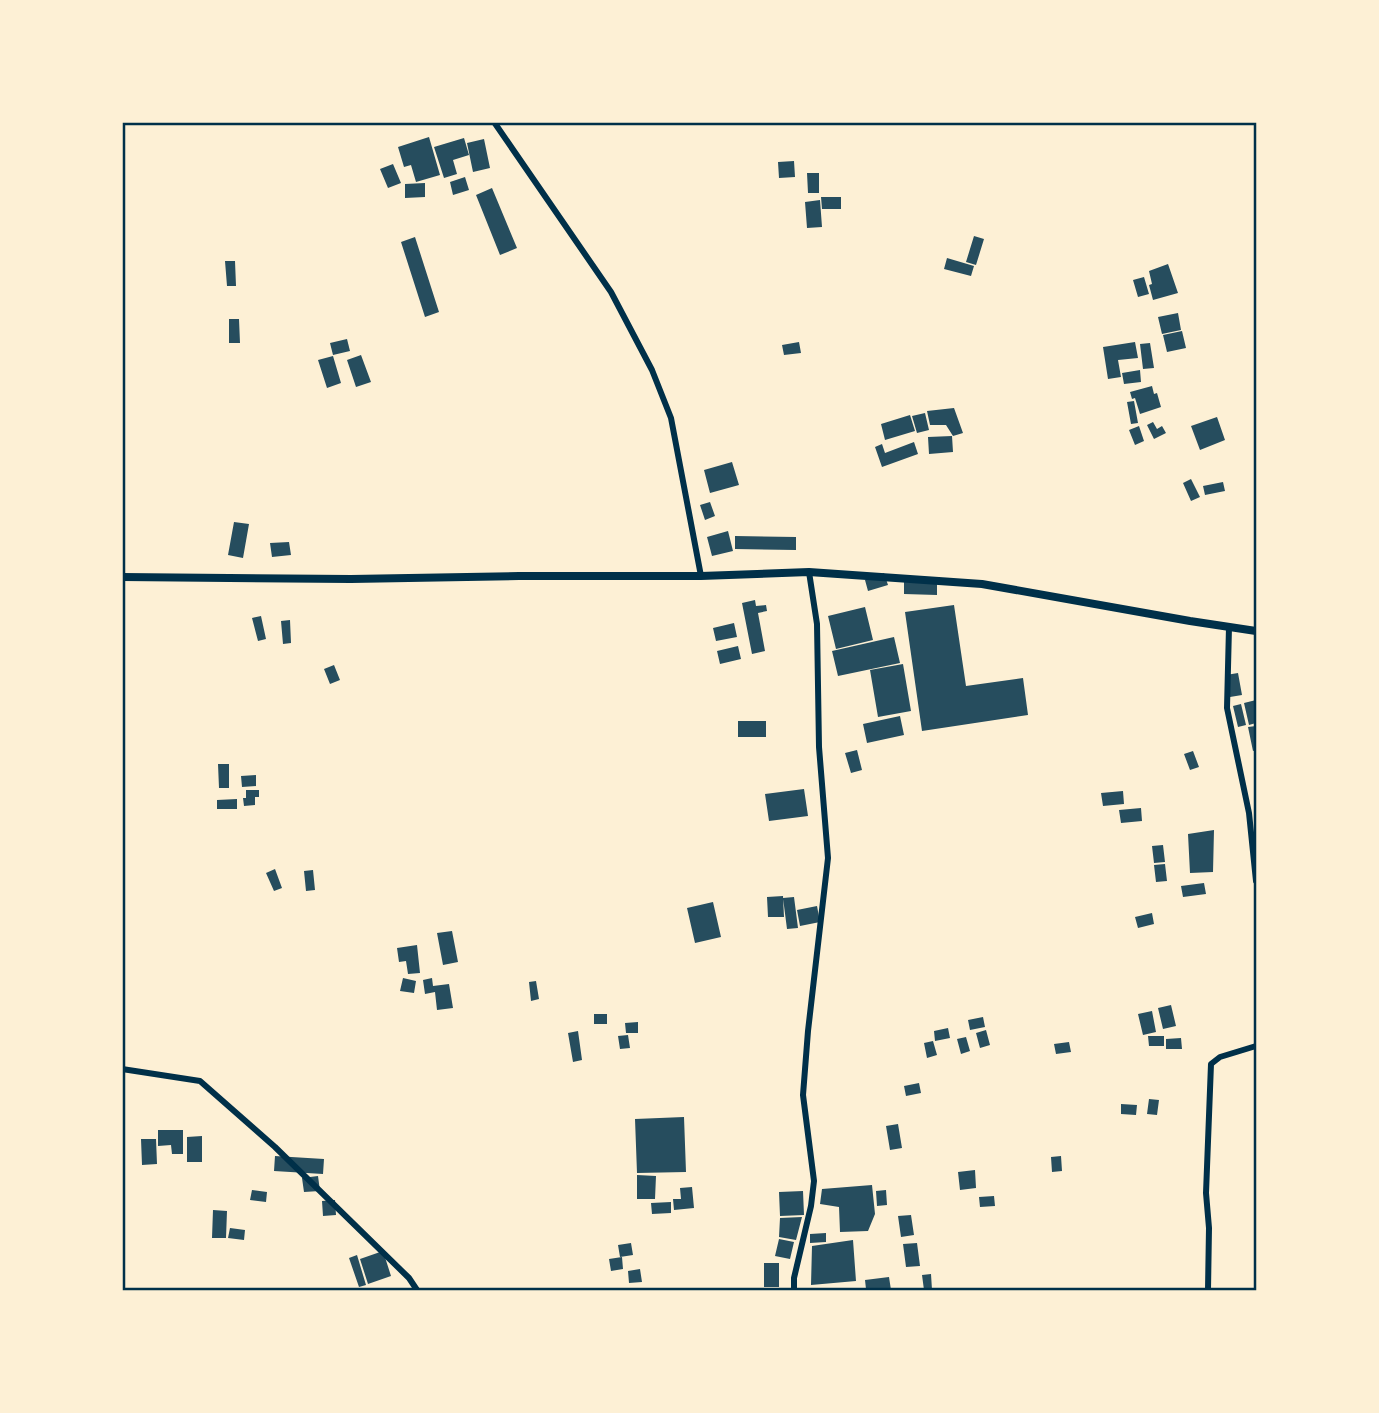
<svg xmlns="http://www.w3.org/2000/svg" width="1379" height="1413" viewBox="0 0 1379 1413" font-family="'Source Sans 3',sans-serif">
	<rect width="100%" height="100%" fill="#fdf0d5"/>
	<path fill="#264d5e" d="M429,137L440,175L416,182L411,165L404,167L398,147Z
		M464,138L469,155L453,160L457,174L444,178L434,147Z
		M484,139L490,168L473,172L467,143Z
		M794,161L795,177L779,178L778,162Z
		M393,164L401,183L388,188L380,169Z
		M807,173H819V193H808Z
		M465,177L469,190L453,195L450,182Z
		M425,183V197L405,198V184Z
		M492,188L517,248L500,255L476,195Z
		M821,197H841V209H822Z
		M820,200L822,227L807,228L805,202Z
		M974,236L984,239L976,265L966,262Z
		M415,237L439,312L425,317L401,242Z
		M947,258L974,266L971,276L944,269Z
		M225,261H235L236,286H227Z
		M1168,264L1178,293L1153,300L1149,285L1152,284L1149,271Z
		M1144,277L1149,294L1138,297L1133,280Z
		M1178,313L1181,330L1162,334L1158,317Z
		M229,319H239L240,343H229Z
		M1182,331L1186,348L1167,352L1163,335Z
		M347,339L350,351L333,355L330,343Z
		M799,342L801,353L784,355L782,345Z
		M1135,342L1138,358L1118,360L1121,377L1108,379L1103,347Z
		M1150,343L1154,368L1143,369L1140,344Z
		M361,355L371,382L356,387L347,360Z
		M333,356L341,383L327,388L318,360Z
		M1140,370L1141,382L1124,384L1122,373Z
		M1152,386L1154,394L1157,393L1159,400L1148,404L1159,400L1161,407L1140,414L1135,398L1132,399L1130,392Z
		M1134,401L1138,423L1131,424L1127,402Z
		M954,408L963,433L953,436L946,425H930L927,411Z
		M925,413L929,430L917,433L912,416Z
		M910,415L915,431L885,440L881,424Z
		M1217,417L1225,440L1200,450L1191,426Z
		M1153,422L1157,429L1162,426L1166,433L1154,439L1147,425Z
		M1139,426L1144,441L1135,445L1129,430Z
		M952,436L953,452L929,454L928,437Z
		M914,442L918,454L882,467L875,447L882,444L885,453Z
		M732,462L739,485L710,493L704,470Z
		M1191,479L1200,497L1191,501L1183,483Z
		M1223,482L1225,491L1205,495L1203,486Z
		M710,502L715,516L705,520L700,505Z
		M234,522L249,524L243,558L228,555Z
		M728,531L733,551L712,556L707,537Z
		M735,536L796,537V550L735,549Z
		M289,542L291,555L272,557L270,543Z
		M884,573L888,585L868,591L865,580Z
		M904,582L937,583V595L904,594Z
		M755,600L756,606L766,605L767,611L758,613L765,651L752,654L742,603Z
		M954,605L966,686L1023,678L1028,715L922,731L905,612Z
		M865,607L873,640L836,649L828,616Z
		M261,616L266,639L258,641L252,618Z
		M290,620L291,643L283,644L281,621Z
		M734,623L737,637L716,641L713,628Z
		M894,637L900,663L838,676L832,651Z
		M738,646L741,659L720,664L717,651Z
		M903,664L911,711L878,717L870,670Z
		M334,665L340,680L330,684L324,669Z
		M1238,673L1242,695L1230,697L1226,675Z
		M1256,700V723L1249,725L1244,703Z
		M1241,704L1246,725L1238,727L1233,706Z
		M900,716L904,735L867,743L863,724Z
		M738,721H766V737H738Z
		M1256,726V750L1253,751L1248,727Z
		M857,750L862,770L851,773L845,753Z
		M1193,751L1199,767L1190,770L1184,754Z
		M218,764H229V788H219Z
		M256,775V786L242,787L241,776Z
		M804,789L808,816L769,821L765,794Z
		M246,790H259V797H255V805L244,806L243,798H246Z
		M1123,791L1124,804L1103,806L1101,793Z
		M237,799V809H217V800Z
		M1141,808L1142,821L1121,823L1119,810Z
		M1214,830L1213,872L1190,873L1188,834Z
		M1163,845L1165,862L1154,863L1152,846Z
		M1165,864L1167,881L1156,882L1154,865Z
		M275,869L282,888L274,891L266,873Z
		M313,870L315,890L306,891L304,871Z
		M1204,883L1206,894L1183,897L1181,886Z
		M783,896L784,917H768L767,897Z
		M794,897L798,928L787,929L783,898Z
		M713,902L721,937L695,943L687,908Z
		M817,906L820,922L800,926L797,910Z
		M1152,913L1154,924L1138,928L1135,917Z
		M452,931L458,962L443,965L437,933Z
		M417,945L420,973L408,974L406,961L399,962L397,948Z
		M403,978L416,981L414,993L400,991Z
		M432,978L433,986L449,984L453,1008L437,1010L435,992L425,994L423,980Z
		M536,981L539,999L531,1001L529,982Z
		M1171,1005L1176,1026L1163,1029L1158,1008Z
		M1152,1011L1156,1032L1143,1035L1138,1014Z
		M594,1014H607V1024H594Z
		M983,1017L985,1027L970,1030L968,1020Z
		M638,1022V1033H626L625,1023Z
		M948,1028L950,1038L935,1041L934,1031Z
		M986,1030L990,1045L980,1048L976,1033Z
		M578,1031L582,1060L573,1062L568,1033Z
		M628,1035L630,1048L620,1049L618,1036Z
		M1148,1036H1164V1046H1149Z
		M966,1037L970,1051L961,1054L957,1039Z
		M1181,1038L1182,1049H1166V1039Z
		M933,1041L937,1055L927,1058L924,1043Z
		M1069,1042L1071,1052L1056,1054L1054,1044Z
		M919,1083L921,1093L906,1096L904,1086Z
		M1149,1099L1159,1100L1157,1115L1147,1114Z
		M1121,1104L1137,1105L1136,1115L1121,1114Z
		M684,1117L686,1172L637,1173L635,1119Z
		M898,1124L902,1148L890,1150L886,1126Z
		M158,1130H183V1154H172L171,1145L158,1146Z
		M202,1136V1162H187V1137Z
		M141,1139H156L157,1164L142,1165Z
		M275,1156L324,1159L323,1174L274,1171Z
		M1061,1156L1062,1171L1052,1172L1051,1157Z
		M975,1170L976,1188L960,1190L958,1172Z
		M637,1175L656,1176L655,1199H637Z
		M318,1176L320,1191L304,1192L302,1178Z
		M872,1185L875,1214L868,1231L840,1232L839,1207L820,1204L822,1189Z
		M692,1187L694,1208L674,1210L673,1199H681L680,1188Z
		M252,1190L267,1192L266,1202L250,1200Z
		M886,1190L887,1205L877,1206L876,1191Z
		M803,1191L804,1215L780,1216L779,1192Z
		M994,1196L995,1206L980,1207L979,1197Z
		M335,1200L336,1215L323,1216L322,1201Z
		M671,1202V1213L652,1214L651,1203Z
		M213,1210L227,1211L226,1238H212Z
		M911,1215L914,1235L901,1237L898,1216Z
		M802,1217L796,1240L779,1237L780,1218Z
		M230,1228L245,1230L244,1240L228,1238Z
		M826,1233V1242L810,1243V1234Z
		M779,1239L794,1242L790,1259L775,1256Z
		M853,1240L856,1281L811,1285L812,1246Z
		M631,1243L633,1255L620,1257L618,1245Z
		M917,1243L920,1266L906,1267L903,1244Z
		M383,1251L391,1276L368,1284L360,1259Z
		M357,1255L366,1285L359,1287L349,1258Z
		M622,1257L623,1269L611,1271L609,1259Z
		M764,1263H779V1287H764Z
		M640,1269L642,1282L629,1283L628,1271Z
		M931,1274L932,1290H924L922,1275Z
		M889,1277L891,1290H877V1288L866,1289L865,1280Z"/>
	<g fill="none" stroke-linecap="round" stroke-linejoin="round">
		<path stroke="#003049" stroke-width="6" d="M494,122L611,292L652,370L671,418L701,576
			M1229,627L1227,708L1249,813L1256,881
			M122,1069L200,1081L275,1147L409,1278L417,1290
			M794,1290V1278L811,1206L814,1181L803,1095L808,1031L828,858L819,747L817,624L809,572
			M1208,1290L1209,1228L1206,1193L1211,1064L1220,1057L1256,1046"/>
		<path stroke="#003049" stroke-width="8" d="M122,577L351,579L519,576H701L809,572L982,584L1190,621L1256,631"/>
	</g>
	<rect width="1379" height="1413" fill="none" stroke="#fdf0d5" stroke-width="248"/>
	<rect x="124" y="124" width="1131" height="1165" fill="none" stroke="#003049" stroke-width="2.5"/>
</svg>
